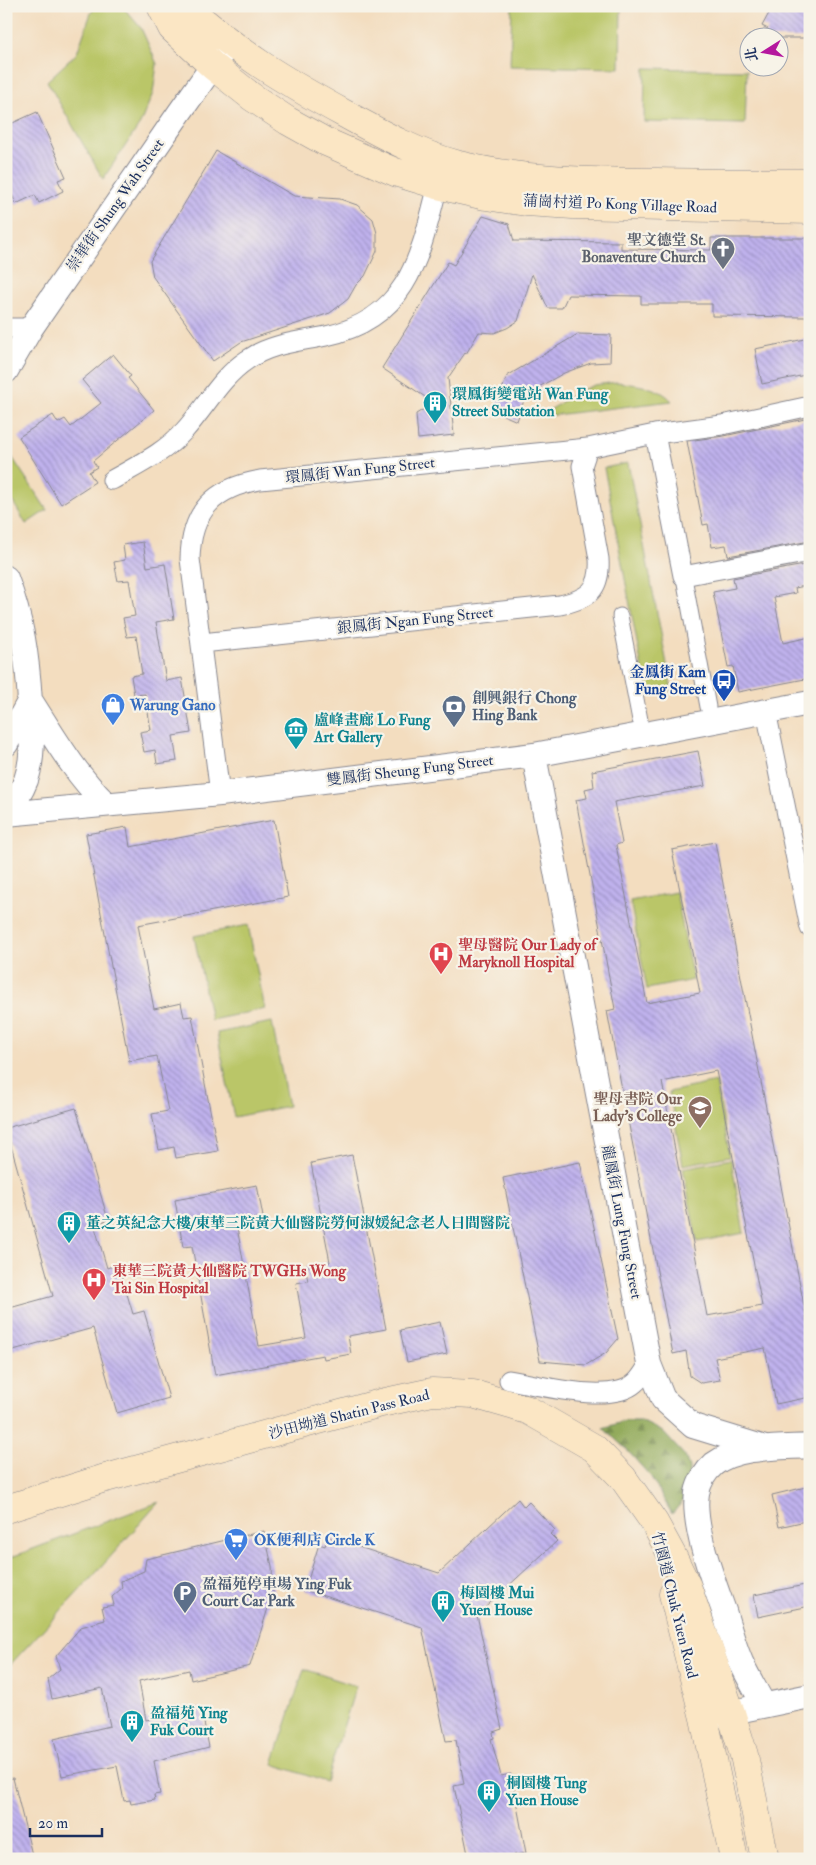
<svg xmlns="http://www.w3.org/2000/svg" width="816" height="1865" viewBox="0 0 816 1865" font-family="'IM FELL Double Pica','Noto Serif TC',serif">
	<defs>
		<pattern id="forest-firs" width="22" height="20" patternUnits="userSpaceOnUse" patternTransform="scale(1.25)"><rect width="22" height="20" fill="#93ab5c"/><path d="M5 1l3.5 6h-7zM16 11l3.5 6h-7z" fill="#778c4f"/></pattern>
		<pattern id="building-back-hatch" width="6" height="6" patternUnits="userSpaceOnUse" patternTransform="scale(1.25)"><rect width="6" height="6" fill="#c0b2ed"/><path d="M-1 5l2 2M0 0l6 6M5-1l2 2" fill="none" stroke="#9b91c3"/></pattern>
	</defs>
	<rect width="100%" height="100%" fill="#f7f3e8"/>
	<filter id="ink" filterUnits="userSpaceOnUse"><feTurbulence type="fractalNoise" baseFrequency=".02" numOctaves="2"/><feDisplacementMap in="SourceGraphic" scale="10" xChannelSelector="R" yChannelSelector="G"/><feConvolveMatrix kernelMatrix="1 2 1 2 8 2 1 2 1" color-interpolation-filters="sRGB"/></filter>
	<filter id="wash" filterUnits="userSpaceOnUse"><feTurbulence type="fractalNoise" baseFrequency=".0096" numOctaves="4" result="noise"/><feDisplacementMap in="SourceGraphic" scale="20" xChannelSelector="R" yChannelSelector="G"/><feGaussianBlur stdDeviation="1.12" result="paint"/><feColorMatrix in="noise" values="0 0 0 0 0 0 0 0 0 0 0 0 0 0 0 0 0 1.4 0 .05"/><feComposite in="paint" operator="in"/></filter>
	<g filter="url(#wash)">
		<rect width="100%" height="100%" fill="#f3ddbf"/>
		<path fill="#bac668" stroke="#6a7a63" d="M96,6H122L141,28L157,64L153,93L140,124L103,179L47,81L77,53L91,13Z
			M512,6H621L620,68L510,66Z
			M645,68L747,70L745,124L644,122Z
			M617,382C636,385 659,386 672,401L546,416L547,412L575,393L594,385Z
			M6,448L47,510L26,524L6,490Z
			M628,463L672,690L647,695L604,468Z
			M676,892L693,980L647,989L630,901Z
			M248,925L265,1009L211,1020L194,936Z
			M272,1022L288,1106L234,1117L217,1033Z
			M716,1082L730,1156L683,1165L669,1092Z
			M731,1159L744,1233L697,1242L683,1168Z
			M159,1502L96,1573L6,1669V1559Z
			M304,1669L356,1686L326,1782L273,1764Z"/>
		<path fill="url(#forest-firs)" stroke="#576d5d" d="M625,1421H641L663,1432L685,1456L689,1467V1482L684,1493L683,1501L672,1514L651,1477L626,1449L603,1428Z"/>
		<g id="blocks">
			<path fill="url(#building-back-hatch)" fill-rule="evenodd" d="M773,6H810V38H763L768,29L762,26Z
				M37,112L66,177L58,180L63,191L39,203L35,195L16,204L6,182V126Z
				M216,151L294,196L340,199L357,205L373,219L377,233V251L365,276L356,285L348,299L330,313L241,342L213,361L153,277L150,261Z
				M483,216L509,224L514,241L621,242V249L711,250V238H807V317L712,316V304H641V296L568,295L562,308H548L532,274L518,321L507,328L494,333L479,332L466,354L465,353L448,378L454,435L418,439L416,414L434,403L382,368L448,262L454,265Z
				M578,334L611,335L610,362L591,363L564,373L537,388L525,397L517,421L494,411L507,376Z
				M810,338V374L762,384L755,349Z
				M113,354L131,376L128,378L154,410L93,461L97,467L89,472L95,482L61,504L19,437L53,415L58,423L65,419L71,427L101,403L82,380Z
				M810,418V468L806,469L810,492V541L728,556L726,545L712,547L708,524L703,525L687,441L724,436Z
				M143,542L147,567L165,564L174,619L156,622L166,681L182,678L191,733L173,736L177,761L157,764L155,750L144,752L140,732L151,730L145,694L134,695L131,676L142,674L136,636L127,637L123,618L135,616L129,580L118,581L114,562L125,560L123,545Z
				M810,564V585L795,588L796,593L774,597L783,643L810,637V678L738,692L733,666L728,667L713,592L735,588L733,578Z
				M698,751L705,786L614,802L622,843L616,845L647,1003L700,993L672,850L715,842L810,1337V1397L776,1404L765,1348L715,1358L720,1380L701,1383L690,1376L686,1351L673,1354L607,1011L615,1009L576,800L587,798L585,789L594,787L592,771ZM716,1071L762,1306L707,1316L662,1082Z
				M274,820L288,897L138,925L154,1009L181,1003L184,1017L192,1016L218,1151L176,1158L174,1147L159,1150L152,1114L168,1111L157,1056L129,1061L86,834L127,827L130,847Z
				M76,1108L108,1220L94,1224L107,1268L118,1264L133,1314L144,1311L169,1398L117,1413L93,1328L6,1352V1309L53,1296L6,1128Z
				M352,1155L386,1329L348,1336L351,1354L324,1359L323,1355L215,1375L192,1246L183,1247L175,1200L257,1185L263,1217L236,1222L259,1346L306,1338L296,1283L308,1281L305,1267L330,1262L311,1163Z
				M580,1162L618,1339L606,1353L586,1365L540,1361L503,1178Z
				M440,1322L447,1354L407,1362L400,1330Z
				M810,1486V1520L779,1527L772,1495Z
				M518,1499L524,1507L529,1502L555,1530L550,1534L557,1541L477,1615L502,1729L493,1732L494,1738L491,1739L501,1776L511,1774L526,1853L514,1855V1859H469L454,1786L464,1784L456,1740L446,1741L422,1627L305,1590L319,1544L325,1546L328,1537L439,1573Z
				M264,1531L272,1566L273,1592L250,1666L191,1680L189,1670L139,1681L146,1720L201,1708L209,1747L154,1761L160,1794L154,1795L155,1800L131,1804L130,1800L124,1801L117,1766L62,1776L54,1739L110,1726L102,1688L52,1699L48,1679L60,1669L56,1656L81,1627L105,1620L102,1607L114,1605L112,1597L122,1588L121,1581L144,1571L146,1559Z
				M810,1584V1606L758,1617L754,1595Z
				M13,1778L33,1859H6V1779Z"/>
		</g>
	</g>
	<g filter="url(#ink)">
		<use href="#blocks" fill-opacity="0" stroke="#87868e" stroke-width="1"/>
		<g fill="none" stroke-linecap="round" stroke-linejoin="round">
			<defs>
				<path id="pedestrian" d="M685,583L708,707
					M620,616L640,720"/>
				<path id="minor" d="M6,328H31
					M655,434L683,576L810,552
					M112,480C138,465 164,453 184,431C205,408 221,377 247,360C271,343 299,342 326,336C409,318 420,256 438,185
					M202,643L560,605C588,599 601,590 599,559L582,466L588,448
					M766,711L810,928
					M220,794L190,559C191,511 214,488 260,480L588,448L655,434L722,425L810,406
					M509,1380C539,1385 611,1405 635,1383C641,1378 645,1370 649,1364"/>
				<path id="tertiary" d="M6,371L31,328L180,112L224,50
					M6,578C22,621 27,654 30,701C31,727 35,754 26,780C21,793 15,802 6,812
					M32,703C55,739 76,775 106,804
					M6,744L30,700
					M534,755L649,1364L663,1399L693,1426L765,1448
					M6,814L220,794L534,755L810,703
					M764,1705C756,1691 748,1677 741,1662C734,1646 729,1628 724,1611C713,1580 692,1526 697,1493C699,1482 706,1471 714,1464C738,1446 780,1448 810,1446
					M713,1716L810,1696"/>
				<path id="secondary" d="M161,6L172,28L213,66L252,97L288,121L324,141L395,172L438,185L486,196L526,202L573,205L810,210
					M186,6C236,52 286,82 345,114C383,135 418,154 459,165C524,181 592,182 658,182C709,183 759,183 810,183
					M6,1509L102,1479L381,1403L432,1392L473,1394L528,1410L594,1448L623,1478L654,1522L672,1555L687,1586L731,1713L744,1755L765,1859
					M673,1594L704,1718L734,1859"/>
			</defs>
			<use href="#pedestrian" stroke="#87868e" stroke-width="17"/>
			<use href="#minor" stroke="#87868e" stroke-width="21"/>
			<use href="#tertiary" stroke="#87868e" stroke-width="26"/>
			<use href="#secondary" stroke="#87868e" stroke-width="29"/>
			<use href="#pedestrian" stroke="#fff" stroke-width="15"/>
			<use href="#minor" stroke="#fff" stroke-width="19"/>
			<use href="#tertiary" stroke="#fff" stroke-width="24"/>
			<use href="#secondary" stroke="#fbe6c4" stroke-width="28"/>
		</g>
	</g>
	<defs>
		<symbol id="church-pin" viewBox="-11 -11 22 30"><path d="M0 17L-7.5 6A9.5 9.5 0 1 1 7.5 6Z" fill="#6b7280" stroke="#f7f3e8"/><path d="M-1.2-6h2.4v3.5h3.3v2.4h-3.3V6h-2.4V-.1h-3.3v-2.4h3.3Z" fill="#fff"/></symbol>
		<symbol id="building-pin" viewBox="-11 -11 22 30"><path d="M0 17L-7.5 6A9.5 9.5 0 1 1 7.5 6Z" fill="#0f9aa8" stroke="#f7f3e8"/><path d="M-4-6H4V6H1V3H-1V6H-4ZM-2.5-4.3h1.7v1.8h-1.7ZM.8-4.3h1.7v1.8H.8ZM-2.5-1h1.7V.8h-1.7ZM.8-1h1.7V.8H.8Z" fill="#fff"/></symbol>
		<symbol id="bus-pin" viewBox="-11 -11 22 30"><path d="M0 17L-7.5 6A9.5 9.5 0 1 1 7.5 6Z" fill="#1a4fb4" stroke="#f7f3e8"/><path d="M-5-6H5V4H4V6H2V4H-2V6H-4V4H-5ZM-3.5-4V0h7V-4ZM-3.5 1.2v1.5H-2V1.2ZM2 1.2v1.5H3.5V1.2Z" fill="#fff"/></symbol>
		<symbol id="shop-pin" viewBox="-11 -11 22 30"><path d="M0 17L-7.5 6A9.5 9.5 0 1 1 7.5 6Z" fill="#3f7fe0" stroke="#f7f3e8"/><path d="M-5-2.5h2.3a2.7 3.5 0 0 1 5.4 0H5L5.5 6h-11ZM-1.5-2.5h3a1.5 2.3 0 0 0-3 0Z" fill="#fff"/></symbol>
		<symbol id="bank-pin" viewBox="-11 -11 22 30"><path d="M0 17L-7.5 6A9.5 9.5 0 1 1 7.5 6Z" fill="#5c6f8a" stroke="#f7f3e8"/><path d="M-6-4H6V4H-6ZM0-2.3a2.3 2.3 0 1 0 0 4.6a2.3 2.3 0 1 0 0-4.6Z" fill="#fff"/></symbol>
		<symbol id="museum-pin" viewBox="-11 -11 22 30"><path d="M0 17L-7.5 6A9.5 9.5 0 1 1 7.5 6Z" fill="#0f9aa8" stroke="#f7f3e8"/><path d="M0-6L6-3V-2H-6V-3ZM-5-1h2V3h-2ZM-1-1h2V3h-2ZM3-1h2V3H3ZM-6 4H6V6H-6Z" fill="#fff"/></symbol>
		<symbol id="hospital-pin" viewBox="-11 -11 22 30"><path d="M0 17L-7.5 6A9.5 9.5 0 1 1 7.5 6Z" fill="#e0444e" stroke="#f7f3e8"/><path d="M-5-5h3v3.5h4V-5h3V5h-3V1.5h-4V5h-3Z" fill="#fff"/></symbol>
		<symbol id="school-pin" viewBox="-11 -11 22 30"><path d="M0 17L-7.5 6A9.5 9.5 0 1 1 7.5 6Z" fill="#8d6e63" stroke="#f7f3e8"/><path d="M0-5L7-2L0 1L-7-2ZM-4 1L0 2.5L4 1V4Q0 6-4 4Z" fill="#fff"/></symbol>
		<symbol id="supermarket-pin" viewBox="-11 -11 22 30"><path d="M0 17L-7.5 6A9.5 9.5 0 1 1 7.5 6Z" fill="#3f7fe0" stroke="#f7f3e8"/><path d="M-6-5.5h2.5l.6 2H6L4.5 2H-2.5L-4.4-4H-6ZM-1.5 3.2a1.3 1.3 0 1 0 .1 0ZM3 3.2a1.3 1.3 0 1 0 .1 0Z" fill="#fff"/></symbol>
		<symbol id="parking-pin" viewBox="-11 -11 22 30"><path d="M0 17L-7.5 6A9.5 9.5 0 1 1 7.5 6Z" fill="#5c6f8a" stroke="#f7f3e8"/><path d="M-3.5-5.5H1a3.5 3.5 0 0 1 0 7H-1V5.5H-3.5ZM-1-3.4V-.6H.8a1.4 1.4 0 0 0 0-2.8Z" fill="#fff"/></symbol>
	</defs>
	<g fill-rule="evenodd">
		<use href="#church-pin" x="709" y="235" width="28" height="38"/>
		<use href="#building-pin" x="421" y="389" width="28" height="38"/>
		<use href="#bus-pin" x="710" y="667" width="28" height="38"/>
		<use href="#shop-pin" x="99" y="691" width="28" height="38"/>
		<use href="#bank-pin" x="440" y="693" width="28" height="38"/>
		<use href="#museum-pin" x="282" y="715" width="28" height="38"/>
		<use href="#hospital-pin" x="427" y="940" width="28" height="38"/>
		<use href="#school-pin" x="686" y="1094" width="28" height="38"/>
		<use href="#building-pin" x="55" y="1209" width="28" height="38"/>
		<use href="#hospital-pin" x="80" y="1266" width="28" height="38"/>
		<use href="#supermarket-pin" x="222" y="1526" width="28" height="38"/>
		<use href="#parking-pin" x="171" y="1579" width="28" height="38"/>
		<use href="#building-pin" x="429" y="1588" width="28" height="38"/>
		<use href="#building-pin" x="118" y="1708" width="28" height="38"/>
		<use href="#building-pin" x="475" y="1778" width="28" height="38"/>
	</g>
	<g text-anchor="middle" stroke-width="4.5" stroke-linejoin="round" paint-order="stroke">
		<g font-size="15" fill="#1b2f5e" stroke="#f7f3e8">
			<text transform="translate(620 204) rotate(2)" y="5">蒲崗村道 Po Kong Village Road</text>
			<text transform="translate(115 205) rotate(-55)" y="5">崇華街 Shung Wah Street</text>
			<text transform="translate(360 470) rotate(-6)" y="5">環鳳街 Wan Fung Street</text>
			<text transform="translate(415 620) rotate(-6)" y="5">銀鳳街 Ngan Fung Street</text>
			<text transform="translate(410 770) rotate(-7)" y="5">雙鳳街 Sheung Fung Street</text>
			<text transform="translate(622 1222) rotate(79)" y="5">龍鳳街 Lung Fung Street</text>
			<text transform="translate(349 1414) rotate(-14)" y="5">沙田坳道 Shatin Pass Road</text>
			<text transform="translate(675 1605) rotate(76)" y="5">竹園道 Chuk Yuen Road</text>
		</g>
		<g font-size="15" font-weight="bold" fill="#5b616d" stroke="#f7f3e8" text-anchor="end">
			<text x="706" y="245">聖文德堂 St.<tspan x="706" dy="17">Bonaventure Church</tspan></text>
		</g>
		<g font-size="15" font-weight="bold" fill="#0d838f" stroke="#f7f3e8" text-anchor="start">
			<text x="452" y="399">環鳳街變電站 Wan Fung<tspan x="452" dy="17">Street Substation</tspan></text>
			<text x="314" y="725">盧峰畫廊 Lo Fung<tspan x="314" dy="17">Art Gallery</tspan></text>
			<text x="86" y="1228">董之英紀念大樓/東華三院黃大仙醫院勞何淑媛紀念老人日間醫院</text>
			<text x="460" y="1598">梅園樓 Mui<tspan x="460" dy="17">Yuen House</tspan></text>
			<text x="150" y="1718">盈福苑 Ying<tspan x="150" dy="17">Fuk Court</tspan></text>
			<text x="506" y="1788">桐園樓 Tung<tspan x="506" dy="17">Yuen House</tspan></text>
		</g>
		<g font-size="15" font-weight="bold" fill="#164399" stroke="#f7f3e8" text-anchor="end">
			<text x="706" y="677">金鳳街 Kam<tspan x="706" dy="17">Fung Street</tspan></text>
		</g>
		<g font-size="15" font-weight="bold" fill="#4e5e75" stroke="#f7f3e8" text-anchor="start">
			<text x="472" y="703">創興銀行 Chong<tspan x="472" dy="17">Hing Bank</tspan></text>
			<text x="202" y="1589">盈福苑停車場 Ying Fuk<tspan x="202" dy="17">Court Car Park</tspan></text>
		</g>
		<g font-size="15" font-weight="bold" fill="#366cbe" stroke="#f7f3e8" text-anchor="start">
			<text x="130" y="710">Warung Gano</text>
			<text x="254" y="1545">OK便利店 Circle K</text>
		</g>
		<g font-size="15" font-weight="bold" fill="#be3a42" stroke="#f7f3e8" text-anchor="start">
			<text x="458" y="950">聖母醫院 Our Lady of<tspan x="458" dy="17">Maryknoll Hospital</tspan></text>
			<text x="112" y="1276">東華三院黃大仙醫院 TWGHs Wong<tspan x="112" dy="17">Tai Sin Hospital</tspan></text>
		</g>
		<g font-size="15" font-weight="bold" fill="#785e54" stroke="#f7f3e8" text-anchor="end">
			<text x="682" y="1104">聖母書院 Our<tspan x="682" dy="17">Lady's College</tspan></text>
		</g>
	</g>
	<rect width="816" height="1865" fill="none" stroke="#f7f3e8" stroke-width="25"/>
	<g transform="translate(764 52) rotate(259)"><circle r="24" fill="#f7f3e8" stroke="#9fa5b1"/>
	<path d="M0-4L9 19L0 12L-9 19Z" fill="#b5179e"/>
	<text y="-8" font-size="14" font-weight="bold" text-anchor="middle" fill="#1b2f5e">北</text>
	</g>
	<path d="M30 1828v8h72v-8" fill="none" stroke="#1b2f5e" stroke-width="2.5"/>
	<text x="38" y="1828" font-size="15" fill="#1b2f5e" stroke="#f7f3e8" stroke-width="4" paint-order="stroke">20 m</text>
</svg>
